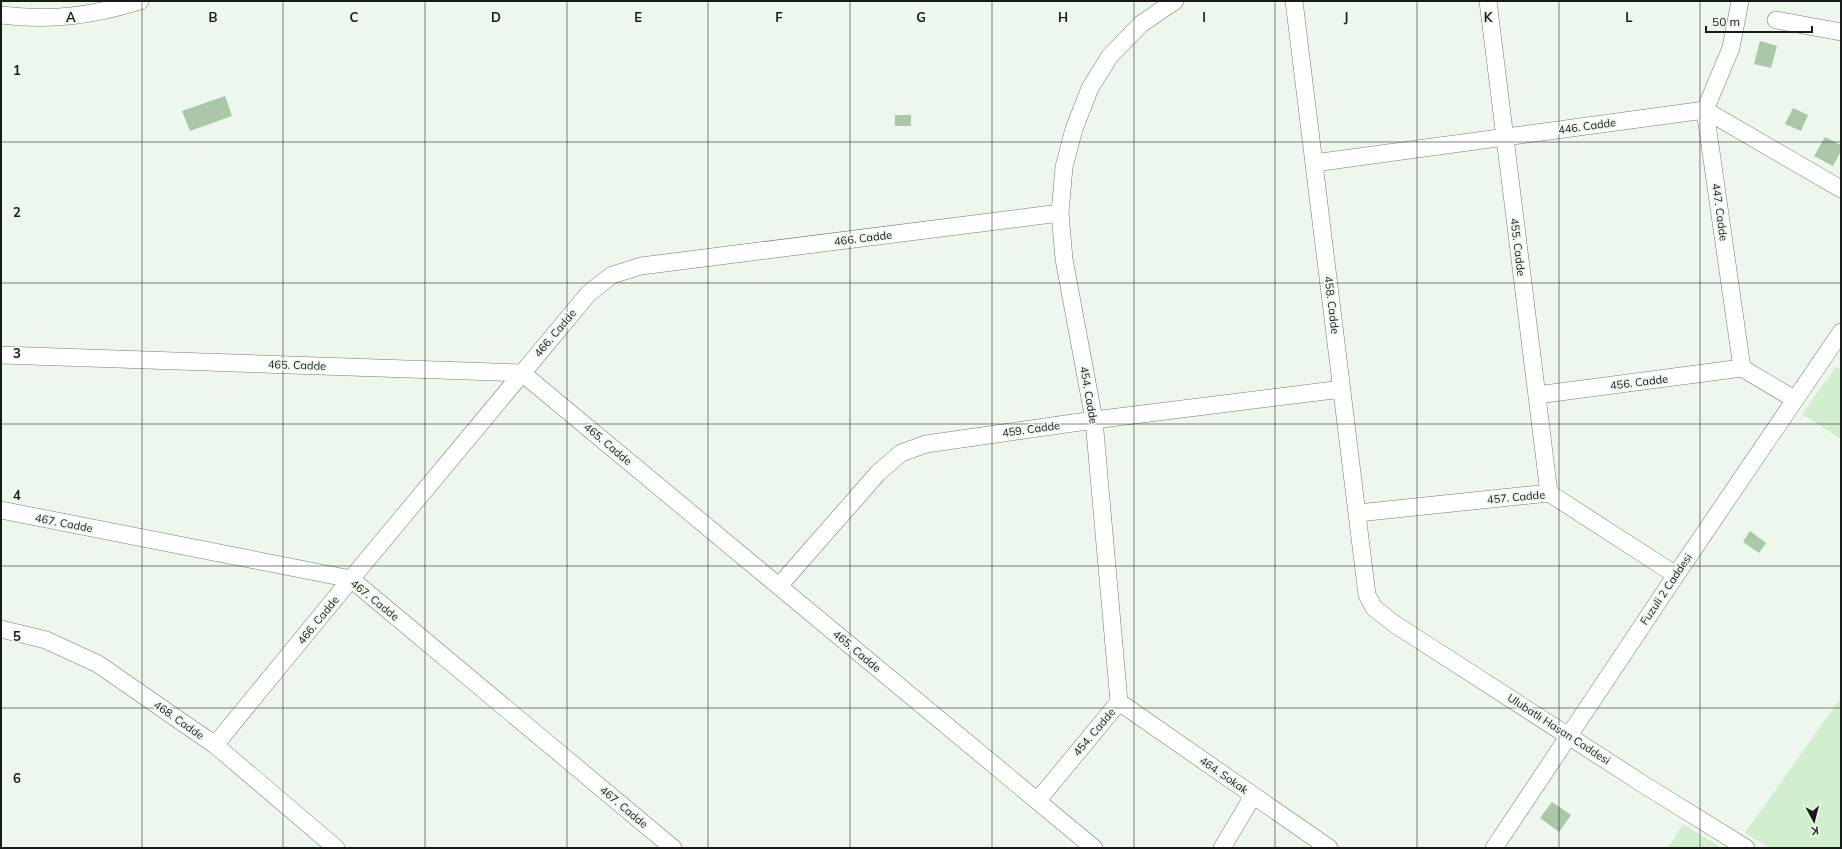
<svg xmlns="http://www.w3.org/2000/svg" width="1842" height="849" viewBox="0 0 1842 849" font-family="Mulish,sans-serif">
	<rect width="100%" height="100%" fill="#eef7ee"/>
	<path fill="#d1efce" d="M1836,367L1841,370V439L1802,414Z
		M1839,700L1841,701V848H1769L1745,833Z
		M1683,824L1722,848H1668Z"/>
	<path fill="#aac8a7" d="M1760,41L1777,46L1771,68L1754,64Z
		M225,96L232,116L190,131L182,111Z
		M1793,108L1808,115L1801,131L1785,124Z
		M895,115H911V126H895Z
		M1825,137L1841,145V151L1833,166L1814,156Z
		M1750,531L1766,543L1759,553L1743,542Z
		M1552,802L1571,815L1559,832L1540,818Z"/>
	<g fill="none" stroke-linecap="round" stroke-linejoin="round">
		<defs>
			<path id="minor" d="M1294,1L1367,595L1374,608L1396,625L1646,786L1746,848
				M1488,1L1549,493
				M1740,1L1731,48L1705,110L1742,368L1794,399
				M1,15C51,21 92,16 140,1
				M1776,20L1841,32
				M1314,163L1705,110L1841,189
				M1,355L522,373L1094,848
				M1537,395L1742,368
				M1,510L351,579L673,848
				M1358,513L1549,493L1676,575
				M779,586L878,473L901,453L926,444L1094,420L1342,389
				M1,629L46,640L98,664L215,745L336,848
				M1119,702L1329,848
				M215,745L351,579L589,293L612,275L641,266L1060,213
				M1038,800L1119,702L1094,420L1064,259L1060,213L1064,167L1074,129L1090,88L1110,56L1141,24L1175,1
				M1222,848L1253,796
				M1494,848L1676,575L1841,332"/>
		</defs>
		<use href="#minor" stroke="#747b74" stroke-width="18"/>
		<use href="#minor" stroke="#fff" stroke-width="17"/>
	</g>
	<path fill="none" stroke="#181b18" stroke-width="1" stroke-opacity="0.55" d="M142,1V848M283,1V848M425,1V848M567,1V848M708,1V848M850,1V848M992,1V848M1134,1V848M1275,1V848M1417,1V848M1559,1V848M1700,1V848M1,142H1841M1,283H1841M1,424H1841M1,566H1841M1,708H1841"/>
	<g text-anchor="middle" stroke-width="3.5" stroke-linejoin="round" paint-order="stroke">
		<g font-size="11" fill="#181b18" stroke="#eef7ee">
			<text transform="translate(1587 126) rotate(-8)" y="4">446. Cadde</text>
			<text transform="translate(1720 212) rotate(82)" y="4">447. Cadde</text>
			<text transform="translate(863 238) rotate(-7)" y="4">466. Cadde</text>
			<text transform="translate(1518 247) rotate(83)" y="4">455. Cadde</text>
			<text transform="translate(1332 305) rotate(83)" y="4">458. Cadde</text>
			<text transform="translate(555 333) rotate(-50)" y="4">466. Cadde</text>
			<text transform="translate(297 365) rotate(2)" y="4">465. Cadde</text>
			<text transform="translate(1639 382) rotate(-7)" y="4">456. Cadde</text>
			<text transform="translate(1089 395) rotate(80)" y="4">454. Cadde</text>
			<text transform="translate(1031 429) rotate(-8)" y="4">459. Cadde</text>
			<text transform="translate(608 444) rotate(40)" y="4">465. Cadde</text>
			<text transform="translate(1516 497) rotate(-5)" y="4">457. Cadde</text>
			<text transform="translate(64 523) rotate(11)" y="4">467. Cadde</text>
			<text transform="translate(1666 589) rotate(-56)" y="4">Fuzuli 2 Caddesi</text>
			<text transform="translate(375 600) rotate(39)" y="4">467. Cadde</text>
			<text transform="translate(318 620) rotate(-51)" y="4">466. Cadde</text>
			<text transform="translate(857 651) rotate(40)" y="4">465. Cadde</text>
			<text transform="translate(179 720) rotate(35)" y="4">468. Cadde</text>
			<text transform="translate(1559 729) rotate(33)" y="4">Ulubatlı Hasan Caddesi</text>
			<text transform="translate(1094 732) rotate(-50)" y="4">454. Cadde</text>
			<text transform="translate(1224 775) rotate(35)" y="4">464. Sokak</text>
			<text transform="translate(624 807) rotate(40)" y="4">467. Cadde</text>
		</g>
	</g>
	<g font-size="13" text-anchor="middle" font-weight="bold" fill="#181b18" stroke="#eef7ee" stroke-width="3.5" stroke-linejoin="round" paint-order="stroke">
		<text x="71" y="22">A</text>
		<text x="213" y="22">B</text>
		<text x="354" y="22">C</text>
		<text x="496" y="22">D</text>
		<text x="638" y="22">E</text>
		<text x="779" y="22">F</text>
		<text x="921" y="22">G</text>
		<text x="1063" y="22">H</text>
		<text x="1204" y="22">I</text>
		<text x="1346" y="22">J</text>
		<text x="1488" y="22">K</text>
		<text x="1629" y="22">L</text>
		<text x="17" y="75">1</text>
		<text x="17" y="217">2</text>
		<text x="17" y="358">3</text>
		<text x="17" y="500">4</text>
		<text x="17" y="641">5</text>
		<text x="17" y="783">6</text>
	</g>
	<rect width="1842" height="849" fill="none" stroke="#181b18" stroke-width="4"/>
	<g transform="translate(1814 821) rotate(173)" stroke="#eef7ee" stroke-width="3" paint-order="stroke">
	<path d="M0-3L7 15L0 10L-7 15Z" fill="#181b18"/>
	<text y="-6" font-size="11" font-weight="bold" text-anchor="middle" fill="#181b18">K</text>
	</g>
	<path d="M1706 26v6h106v-6" fill="none" stroke="#181b18" stroke-width="2"/>
	<text x="1712" y="26" font-size="12" fill="#181b18" stroke="#eef7ee" stroke-width="3" paint-order="stroke">50 m</text>
</svg>
